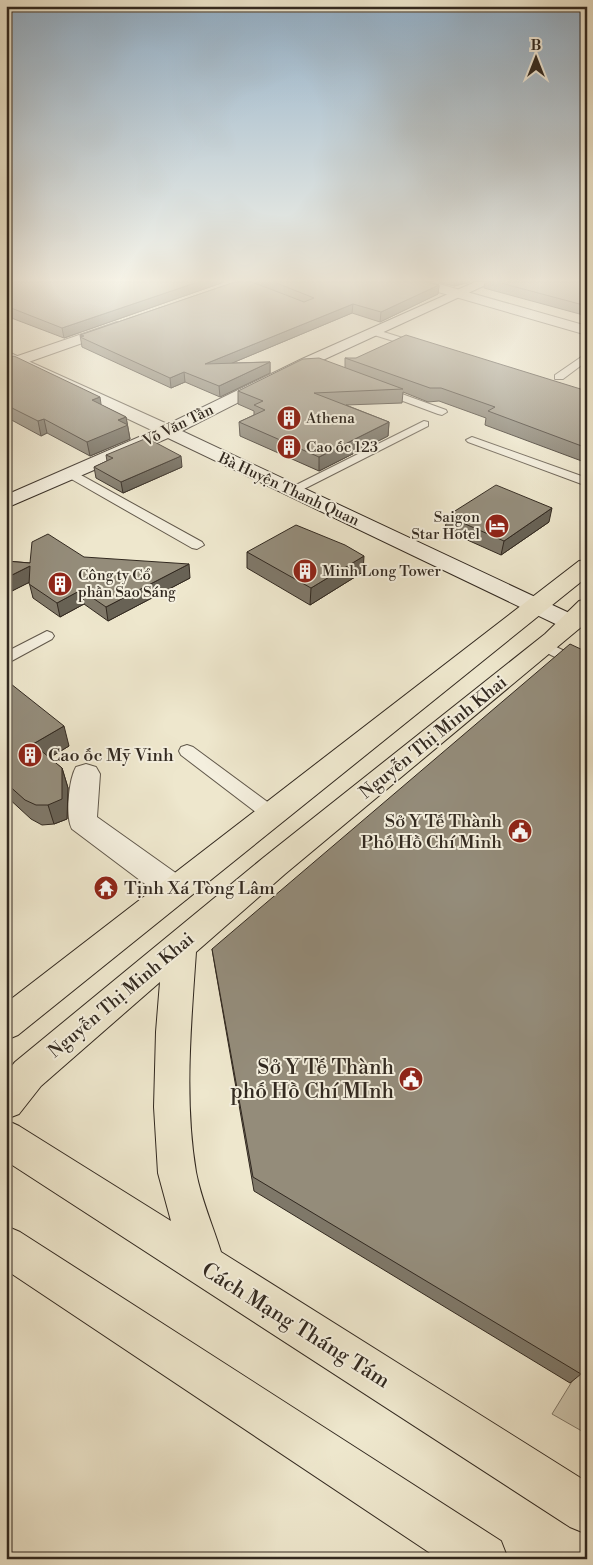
<svg xmlns="http://www.w3.org/2000/svg" width="593" height="1565" viewBox="0 0 593 1565" font-family="'Libre Bodoni',serif">
	<rect width="100%" height="100%" fill="#eee7cd"/>
	<filter id="stains"><feTurbulence type="fractalNoise" baseFrequency=".004" numOctaves="4"/><feColorMatrix values="0 0 0 0 .2 0 0 0 0 .09 0 0 0 0 .02 0 0 0 .5 -.17"/></filter>
	<radialGradient id="worn" r=".72"><stop offset=".6" stop-color="#630" stop-opacity="0"/><stop offset="1" stop-color="#630" stop-opacity=".3"/></radialGradient>
	<path fill="#cec7b0" stroke="#807868" d="M587,1357V1434L552,1414Z"/>
	<g fill="none" stroke-linecap="round" stroke-linejoin="round">
		<defs>
			<path id="service" d="M374,329L422,344L424,346L419,349L371,334L369,332Z
				M587,353V361L563,379H555V375Z
				M380,386L446,410L447,412L442,415L438,414L376,391V387Z
				M424,421L428,422V426L296,493L292,494L286,490Z
				M472,437L587,478V486L468,442L466,440Z
				M70,469L202,542L204,545L197,549L192,548L66,476V470Z
				M47,631L52,633L54,636L52,639L6,664V652Z
				M544,641L587,662V673L539,649L537,646L539,643Z
				M187,745L193,747L277,809L280,814L277,819L271,821L265,819L181,755L179,751L181,747Z"/>
			<path id="minor" d="M117,322L124,326L122,329L6,370V360Z
				M86,764L96,767L100,774L97,817L187,881L191,890L187,899L176,902L165,899L72,829C65,816 69,779 76,767Z"/>
			<path id="tertiary" d="M412,282H432L587,326V335L414,285Z
				M6,351L174,427L177,431L174,435H162L6,361Z"/>
			<path id="secondary" d="M475,282H492L312,365L182,431L580,618L583,623L580,628L572,630L564,628L168,438L6,508V495L162,427L302,359Z"/>
			<path id="primary" d="M587,560V577L18,1035L6,1040V1003L579,561Z
				M587,599V620L580,628L285,874L196,952C191,1024 184,1100 196,1172C201,1199 213,1226 221,1252L587,1482V1534L570,1527L6,1161V1120L19,1126L171,1221L158,1173L154,1107L156,1032L160,982L41,1086L19,1114L6,1119V1073L15,1062L263,858L545,634L579,601Z
				M6,1226L20,1232L501,1541L508,1559H439L6,1270Z"/>
		</defs>
		<use href="#service" stroke="#61584b" stroke-width="2"/>
		<use href="#minor" stroke="#61584b" stroke-width="2"/>
		<use href="#tertiary" stroke="#61584b" stroke-width="2"/>
		<use href="#secondary" stroke="#322920" stroke-width="2"/>
		<use href="#primary" stroke="#322920" stroke-width="2"/>
		<use href="#service" fill="#f4efde" fill-rule="evenodd"/>
		<use href="#minor" fill="#f4efde" fill-rule="evenodd"/>
		<use href="#tertiary" fill="#f4efde" fill-rule="evenodd"/>
		<use href="#secondary" fill="#f4efde" fill-rule="evenodd"/>
		<use href="#primary" fill="#eee7cd" fill-rule="evenodd"/>
	</g>
	<path fill="#7f7869" stroke="#322920" d="M6,282H224L64,338L14,319L6,315Z
		M235,282H428L439,285L438,294L380,322L352,313L232,363L270,362V373L220,397L185,382L171,388L82,347L80,335Z
		M438,282H470L454,286Z
		M485,282H587V316L484,288Z
		M345,358L587,391V463L485,425L486,418L439,401L428,402L403,392L402,403L346,405L389,422L388,436L319,471L240,436L239,422L254,415V411L238,404V391L345,368Z
		M6,359L126,417L130,439L90,456L47,433L41,436L6,417Z
		M106,455L182,467L123,493L96,478L94,467L107,461Z
		M447,516L549,522L501,555L445,530Z
		M247,552L363,572L310,605L247,568Z
		M6,561L30,563L190,578L108,621L84,604L60,617L33,598L29,582L6,594Z
		M6,680L69,746L49,758L62,768L68,788L67,819L54,824L42,825L31,819L6,796Z
		M212,949L581,1374L570,1383L254,1191L215,967Z"/>
	<path fill="#686255" stroke="#322920" d="M198,282H224L64,338L62,328Z
		M455,282H470L454,286Z
		M439,285L438,294L380,322L381,312Z
		M353,304L352,313L206,374L205,364Z
		M270,362V373L220,397L219,386Z
		M184,372L185,382L171,388L170,378Z
		M100,397L102,411L92,400Z
		M126,417L130,439L90,456L87,442L118,420Z
		M44,419L47,433L41,436L38,421Z
		M389,422L388,436L319,471V457Z
		M181,456L182,467L123,493L121,482Z
		M552,508L549,522L501,555L504,541Z
		M364,556L363,572L310,605L311,588Z
		M189,564L190,578L108,621L106,607Z
		M30,566L34,580L6,594V578Z
		M81,590L84,604L60,617L57,603Z
		M64,726L69,746L39,764L33,744Z
		M62,768L68,788L67,819L54,824L48,805Z"/>
	<path fill="#948c7a" stroke="#322920" d="M6,282H198L62,328L6,306Z
		M235,282H252L304,302L314,298L274,282H428L439,285L381,312L353,304L205,364L270,362L219,386L184,372L170,378L80,337L84,336L80,335Z
		M497,282H587V306Z
		M406,335L587,391V448L488,411L495,407L441,388H430L345,358H356Z
		M14,356L100,397L92,400L126,417L118,420L128,425L87,442L44,419L38,421L6,405V359Z
		M319,358L403,389L314,393L389,422L319,457L239,422L265,410L254,405L263,401L238,391L303,359Z
		M147,438L181,456L121,482L94,467L113,458L106,455Z
		M496,485L552,508L504,541L447,516Z
		M296,525L345,545L364,556L311,588L247,552Z
		M48,534L84,557L189,564L106,607L81,590L57,603L29,584L30,566L6,578V561L30,563L32,542Z
		M570,644L587,652V1365L581,1374L253,1177L212,949Z
		M6,680L64,726L33,744L62,768V799L48,805H36L25,800L6,783Z"/>
	<linearGradient id="sky" x2="0" y2="1"><stop stop-color="#91aec6"/><stop offset="0.56" stop-color="#f7f4e8"/><stop offset="1" stop-color="#f7f4e8" stop-opacity="0"/></linearGradient>
	<rect width="593" height="501" fill="url(#sky)"/>
	<defs>
		<symbol id="building-disc" viewBox="-11 -11 22 22"><circle r="9.5" fill="#8f2418" stroke="#f4efde"/><path d="M-4-6H4V6H1V3H-1V6H-4ZM-2.5-4.3h1.7v1.8h-1.7ZM.8-4.3h1.7v1.8H.8ZM-2.5-1h1.7V.8h-1.7ZM.8-1h1.7V.8H.8Z" fill="#fff"/></symbol>
		<symbol id="hotel-disc" viewBox="-11 -11 22 22"><circle r="9.5" fill="#8f2418" stroke="#f4efde"/><path d="M-6-4.5h1.5V1H6V5H4.5V3h-9V5H-6ZM-4 0a1.8 1.8 0 1 1 3.6 0ZM.5 0V-2.5h3Q6-2.5 6 0Z" fill="#fff"/></symbol>
		<symbol id="civic-disc" viewBox="-11 -11 22 22"><circle r="9.5" fill="#8f2418" stroke="#f4efde"/><path d="M-.6-6.5H3V-4.5H.6V-3L4-1V1h2V6H-6V1h2V-1L-.6-3ZM-1.2 2.5V6h2.4V2.5Z" fill="#fff"/></symbol>
		<symbol id="temple-disc" viewBox="-11 -11 22 22"><circle r="9.5" fill="#8f2418" stroke="#f4efde"/><path d="M0-6L5-2H3V0L6.5 2.5H4V6H1.5V3h-3V6H-4V2.5H-6.5L-3 0V-2H-5Z" fill="#fff"/></symbol>
	</defs>
	<g fill-rule="evenodd">
		<use href="#building-disc" x="275" y="404" width="28" height="28"/>
		<use href="#building-disc" x="275" y="433" width="28" height="28"/>
		<use href="#hotel-disc" x="483" y="512" width="28" height="28"/>
		<use href="#building-disc" x="291" y="557" width="28" height="28"/>
		<use href="#building-disc" x="46" y="570" width="28" height="28"/>
		<use href="#building-disc" x="16" y="741" width="28" height="28"/>
		<use href="#civic-disc" x="506" y="817" width="28" height="28"/>
		<use href="#temple-disc" x="92" y="874" width="28" height="28"/>
		<use href="#civic-disc" x="397" y="1065" width="28" height="28"/>
	</g>
	<g text-anchor="middle" stroke-width="4" stroke-linejoin="round" paint-order="stroke">
		<g font-size="15" fill="#322920" stroke="#f4efde" text-anchor="start">
			<text x="306" y="423">Athena</text>
			<text x="306" y="452">Cao ốc 123</text>
			<text x="480" y="522" text-anchor="end">Saigon<tspan x="480" dy="17">Star Hotel</tspan></text>
			<text x="322" y="576">Minh Long Tower</text>
			<text x="78" y="580">Công ty Cổ<tspan x="78" dy="17">phần Sao Sáng</tspan></text>
		</g>
		<g font-size="15" fill="#322920" stroke="#f4efde">
			<text transform="translate(178 425) rotate(-26)" y="5">Võ Văn Tần</text>
			<text transform="translate(289 489) rotate(25)" y="5">Bà Huyện Thanh Quan</text>
		</g>
		<g font-size="18" fill="#322920" stroke="#f4efde">
			<text transform="translate(433 737) rotate(-39)" y="6">Nguyễn Thị Minh Khai</text>
			<text transform="translate(121 995) rotate(-40)" y="6">Nguyễn Thị Minh Khai</text>
		</g>
		<g font-size="18" fill="#322920" stroke="#f4efde" text-anchor="start">
			<text x="48" y="761">Cao ốc Mỹ Vinh</text>
			<text x="502" y="827" text-anchor="end">Sở Y Tế Thành<tspan x="502" dy="21">Phố Hồ Chí Minh</tspan></text>
			<text x="124" y="894">Tịnh Xá Tòng Lâm</text>
		</g>
		<g font-size="21" fill="#322920" stroke="#f4efde" text-anchor="end">
			<text x="394" y="1074">Sở Y Tế Thành<tspan x="394" dy="24">phố Hồ Chí MInh</tspan></text>
		</g>
		<g font-size="21" fill="#322920" stroke="#f4efde">
			<text transform="translate(296 1325) rotate(32)" y="7">Cách Mạng Tháng Tám</text>
		</g>
	</g>
	<rect width="593" height="1565" fill="none" stroke="#eee7cd" stroke-width="25"/>
	<rect x="8" y="8" width="578" height="1550" fill="none" stroke="#322920" stroke-width="2.5"/>
	<rect x="12" y="12" width="568" height="1540" fill="none" stroke="#322920"/>
	<g transform="translate(536 58)" stroke="#f4efde" stroke-width="4" paint-order="stroke">
	<path d="M0-4L9 19L0 12L-9 19Z" fill="#322920"/>
	<text y="-8" font-size="14" font-weight="bold" text-anchor="middle" fill="#322920">B</text>
	</g>
	<rect width="100%" height="100%" filter="url(#stains)"/>
	<rect width="100%" height="100%" fill="url(#worn)"/>
</svg>
